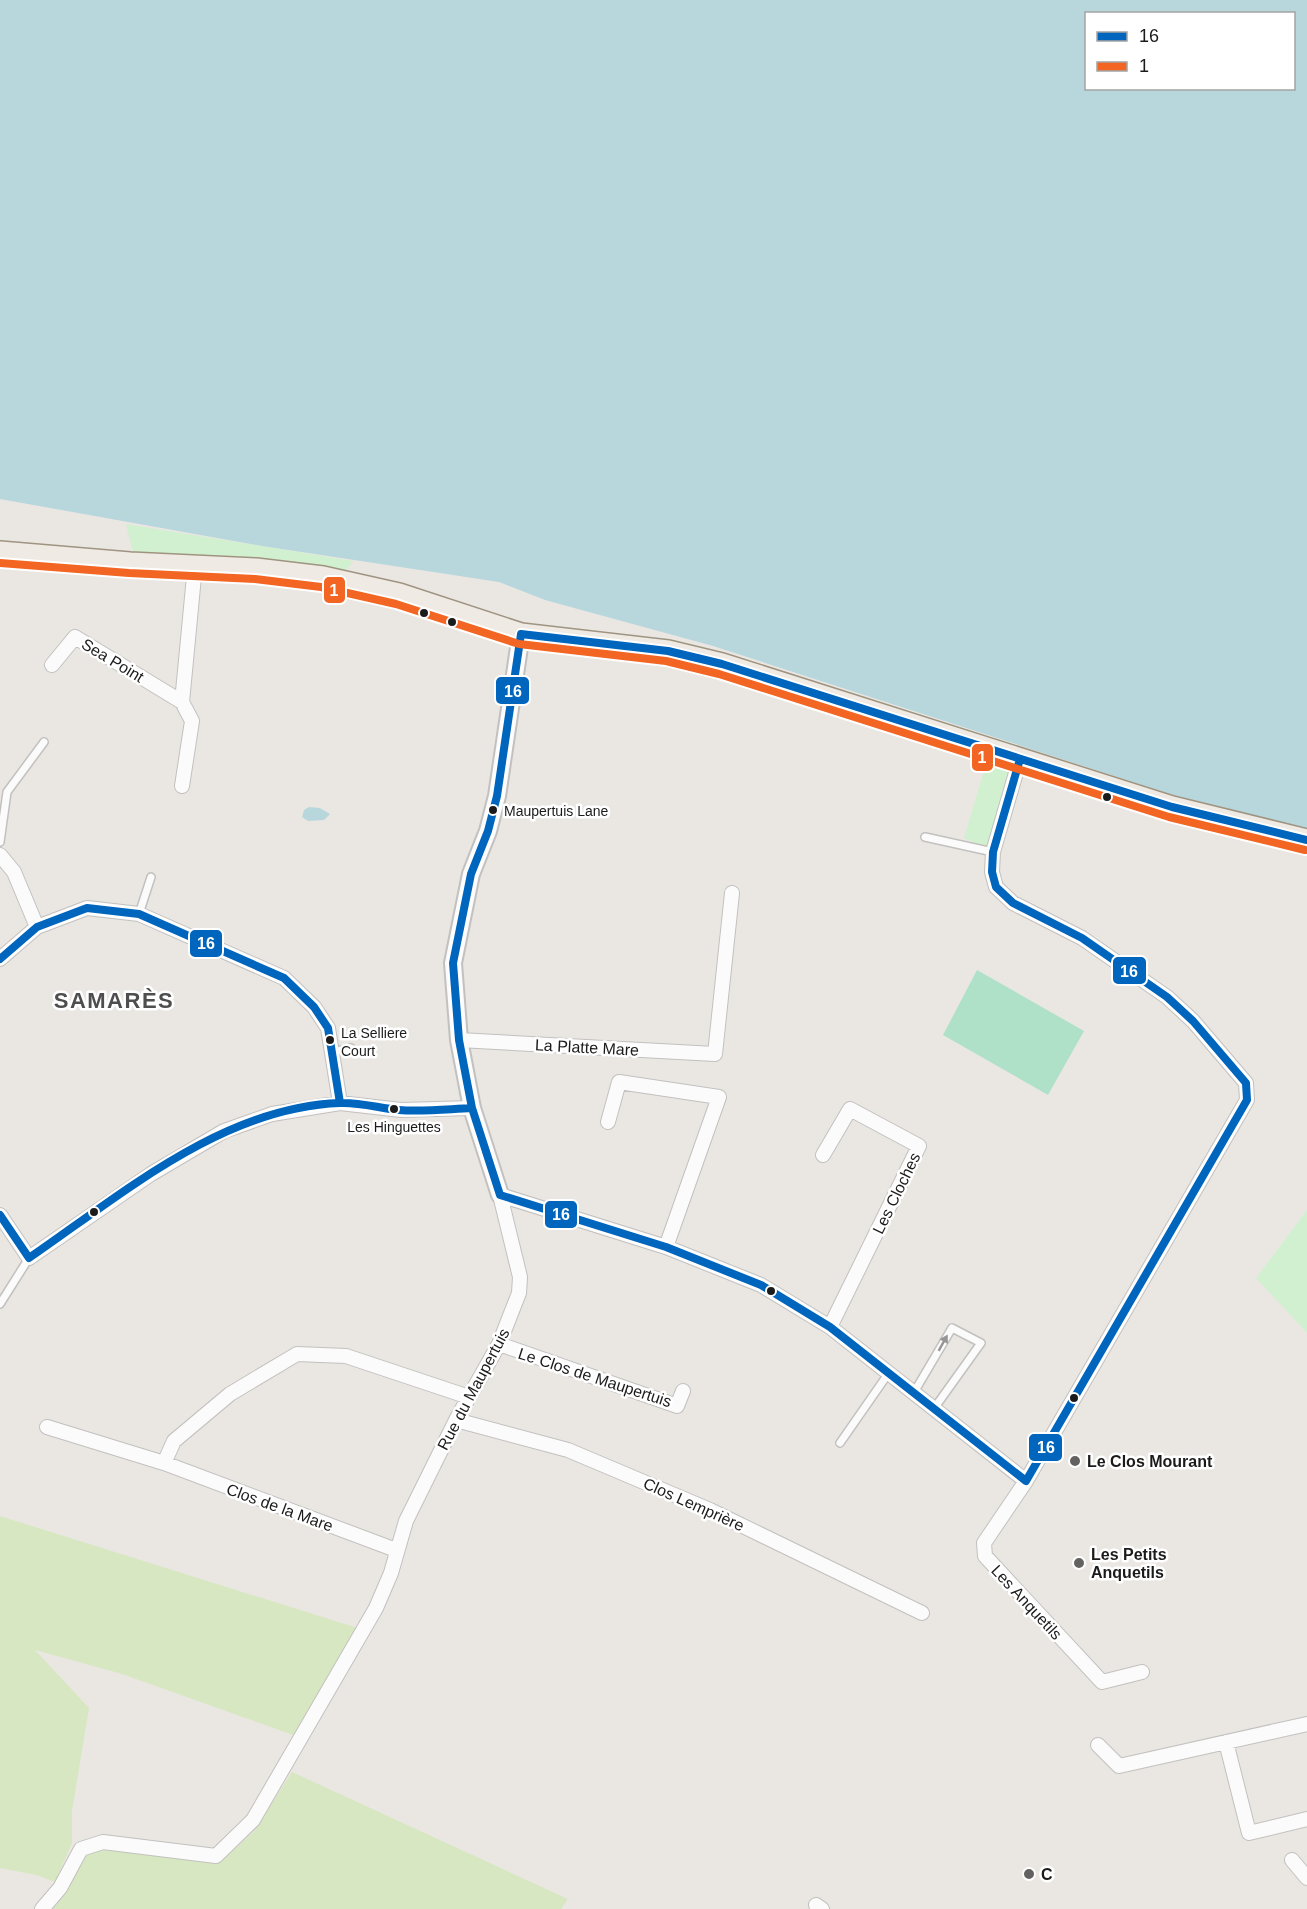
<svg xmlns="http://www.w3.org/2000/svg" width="1307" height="1909" viewBox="0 0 1307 1909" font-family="Helvetica,sans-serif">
	<rect width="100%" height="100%" fill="#eae7e3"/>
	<path fill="#d7e7c1" d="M0,1516L364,1630L293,1735L122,1674L35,1650L89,1708L72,1811V1843L55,1882L36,1875L0,1868Z
		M292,1772L568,1899L561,1909H48L89,1851L113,1850L221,1862L253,1832Z"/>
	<path fill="#d1f0cf" d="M126,524L353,561L340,581L256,569L247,557L134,556Z
		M990,750L1020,759L993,852L964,838Z
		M1307,1210V1333L1256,1278Z"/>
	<path fill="#afe1c9" d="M977,970L1084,1031L1048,1095L943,1035Z"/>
	<path fill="#b7d7dd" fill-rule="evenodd" d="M0,0H1307V829L1185,799L713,646L545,600L499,582L262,546L0,499ZM1086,14H1294V88H1086Z
		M309,807L320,808L330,814L324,820L308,821L302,817L304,810Z"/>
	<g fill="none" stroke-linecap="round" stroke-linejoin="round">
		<defs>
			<path id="service" d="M925,837L993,852
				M0,842L7,792L44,742
				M139,914L151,877
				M333,1052L351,1048
				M0,1304L29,1258
				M913,1394L952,1328L981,1343L933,1410
				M840,1443L888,1374"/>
			<path id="minor" d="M52,665L75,637L182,702
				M1020,759L993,852L992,872L996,887L1013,903L1082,938L1167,997L1193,1021L1246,1083L1247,1100L1026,1481L984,1543L985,1556L1102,1682L1142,1672
				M182,786L192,721L182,702L195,566
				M0,855L14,872L37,927
				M0,959L37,927L87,908L139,914L284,978L314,1007L328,1028L340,1103
				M459,1040L715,1054L732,893
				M608,1122L619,1082L719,1097L666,1247
				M823,1155L850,1109L919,1146L830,1327
				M500,1195L666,1247L761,1285L830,1327L1026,1481
				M0,1215L29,1258L151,1174L224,1131L272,1114L340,1103L401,1110L472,1108
				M499,1344L677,1406L683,1391
				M456,1420L568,1450L710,1510L922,1613
				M47,1427L164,1463L174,1441L230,1394L297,1354L346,1356L469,1397
				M164,1463L396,1550
				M1226,1742L1249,1833L1307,1819
				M1098,1745L1119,1766L1307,1724
				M1292,1860L1307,1878
				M816,1905L822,1909
				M42,1909L60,1888L81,1849L103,1842L216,1856L253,1820L376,1608L391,1573L406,1521L456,1420L499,1344L519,1293L520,1277L500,1195"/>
			<path id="tertiary" d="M500,1195L472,1108L459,1040L453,963L471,874L488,831L497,796L521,634"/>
			<path id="primary" d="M0,552L130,563L256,569L323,577L399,594L521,634L668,651L722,664L1172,807L1307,840"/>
		</defs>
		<use href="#service" stroke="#c2c1bf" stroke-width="10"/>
		<use href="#minor" stroke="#c2c1bf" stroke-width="16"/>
		<use href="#tertiary" stroke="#c2c1bf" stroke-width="20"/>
		<use href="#primary" stroke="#9f9481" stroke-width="24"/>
		<use href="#service" stroke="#fcfbfb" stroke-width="7"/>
		<use href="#minor" stroke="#fcfbfb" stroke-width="14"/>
		<use href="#tertiary" stroke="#fcfbfb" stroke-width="16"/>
		<use href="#primary" stroke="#efeae3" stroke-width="21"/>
		<defs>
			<path id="bus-1" d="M1020,759L993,852L992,872L996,887L1013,903L1082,938L1167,997L1193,1021L1246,1083L1247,1100L1026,1481L830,1327L761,1285L666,1247L500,1195L472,1108L459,1040L453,963L471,874L488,831L497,796L521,634L668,651L722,664L1172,807L1307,840
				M0,959L37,927L87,908L139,914L284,978L314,1007L328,1028L340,1103
				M0,1215L29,1258C121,1195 223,1107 340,1103C359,1102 379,1108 399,1110C423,1112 448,1109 472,1108"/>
			<path id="bus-2" d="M0,563L129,573L255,579L321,587L396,604L519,644L666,661L719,674L1169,817L1305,850"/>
		</defs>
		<use href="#bus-1" stroke="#fff" stroke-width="12"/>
		<use href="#bus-2" stroke="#fff" stroke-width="12"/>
		<use href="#bus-1" stroke="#0065bd" stroke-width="8"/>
		<use href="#bus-2" stroke="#f26522" stroke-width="8"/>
	</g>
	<defs><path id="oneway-solid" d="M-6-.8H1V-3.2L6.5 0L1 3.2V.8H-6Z" transform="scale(1.5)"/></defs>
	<use fill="#979696" href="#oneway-solid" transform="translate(943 1343) rotate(-61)"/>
	<g fill="#1b1b1b" stroke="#fff" stroke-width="2">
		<circle cx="424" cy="613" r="5"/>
		<circle cx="452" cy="622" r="5"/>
		<circle cx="1107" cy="797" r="5"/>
		<circle cx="493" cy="810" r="5"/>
		<circle cx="330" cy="1040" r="5"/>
		<circle cx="394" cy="1109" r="5"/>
		<circle cx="94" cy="1212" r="5"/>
		<circle cx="771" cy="1291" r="5"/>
		<circle cx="1074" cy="1398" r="5"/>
	</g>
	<g fill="#636261" stroke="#fff" stroke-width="2">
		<circle cx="1075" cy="1461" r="6"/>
		<circle cx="1079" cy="1563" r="6"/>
		<circle cx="1029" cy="1874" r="6"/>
	</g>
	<g text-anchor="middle" stroke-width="5" stroke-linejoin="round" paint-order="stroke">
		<g font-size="14" fill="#1b1b1b" stroke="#fff" text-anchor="start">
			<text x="504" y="816">Maupertuis Lane</text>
			<text x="341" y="1038">La Selliere<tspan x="341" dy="18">Court</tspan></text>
			<text x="394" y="1132" text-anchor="middle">Les Hinguettes</text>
		</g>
		<g font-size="16" fill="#1b1b1b" stroke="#fff">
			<text transform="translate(113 660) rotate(31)" y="6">Sea Point</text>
			<text transform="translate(587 1047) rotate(3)" y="6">La Platte Mare</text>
			<text transform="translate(896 1193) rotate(-64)" y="6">Les Cloches</text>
			<text transform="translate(595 1377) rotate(18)" y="6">Le Clos de Maupertuis</text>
			<text transform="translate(473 1389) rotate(-62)" y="6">Rue du Maupertuis</text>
			<text transform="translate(694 1504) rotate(24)" y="6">Clos Lemprière</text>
			<text transform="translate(280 1507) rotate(20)" y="6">Clos de la Mare</text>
			<text transform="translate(1027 1602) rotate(47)" y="6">Les Anquetils</text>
		</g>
		<g font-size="16" font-weight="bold" fill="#1b1b1b" stroke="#fff" text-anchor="start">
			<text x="1087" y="1467">Le Clos Mourant</text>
			<text x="1091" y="1560">Les Petits<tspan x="1091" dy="18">Anquetils</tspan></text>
			<text x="1041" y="1880">C</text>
		</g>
		<g font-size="22" font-weight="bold" letter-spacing="1.5" fill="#4e4e4e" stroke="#fff">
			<text x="114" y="1008">SAMARÈS</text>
		</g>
	</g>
	<g stroke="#fff" stroke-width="2">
		<rect x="323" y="576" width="23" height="28" rx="6" fill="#f26522"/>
		<rect x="495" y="676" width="35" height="29" rx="6" fill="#0065bd"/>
		<rect x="971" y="743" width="23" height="29" rx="6" fill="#f26522"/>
		<rect x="189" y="929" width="34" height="29" rx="6" fill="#0065bd"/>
		<rect x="1112" y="956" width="35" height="29" rx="6" fill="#0065bd"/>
		<rect x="544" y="1200" width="34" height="29" rx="6" fill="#0065bd"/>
		<rect x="1028" y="1433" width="35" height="29" rx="6" fill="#0065bd"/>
	</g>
	<g font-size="16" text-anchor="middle" font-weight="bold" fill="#fff">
		<text x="334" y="596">1</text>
		<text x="513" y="697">16</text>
		<text x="982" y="763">1</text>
		<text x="206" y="949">16</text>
		<text x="1129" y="977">16</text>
		<text x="561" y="1220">16</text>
		<text x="1046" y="1453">16</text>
	</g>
	<rect x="1085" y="12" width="210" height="78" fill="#ffffff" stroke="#a4a4a4" stroke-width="1.5"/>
	<rect x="1097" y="32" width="30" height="9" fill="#0065bd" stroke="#a4a4a4" stroke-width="1.5"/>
	<text x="1139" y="42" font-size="18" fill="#1b1b1b">16</text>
	<rect x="1097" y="62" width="30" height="9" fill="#f26522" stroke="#a4a4a4" stroke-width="1.5"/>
	<text x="1139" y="72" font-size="18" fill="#1b1b1b">1</text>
</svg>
